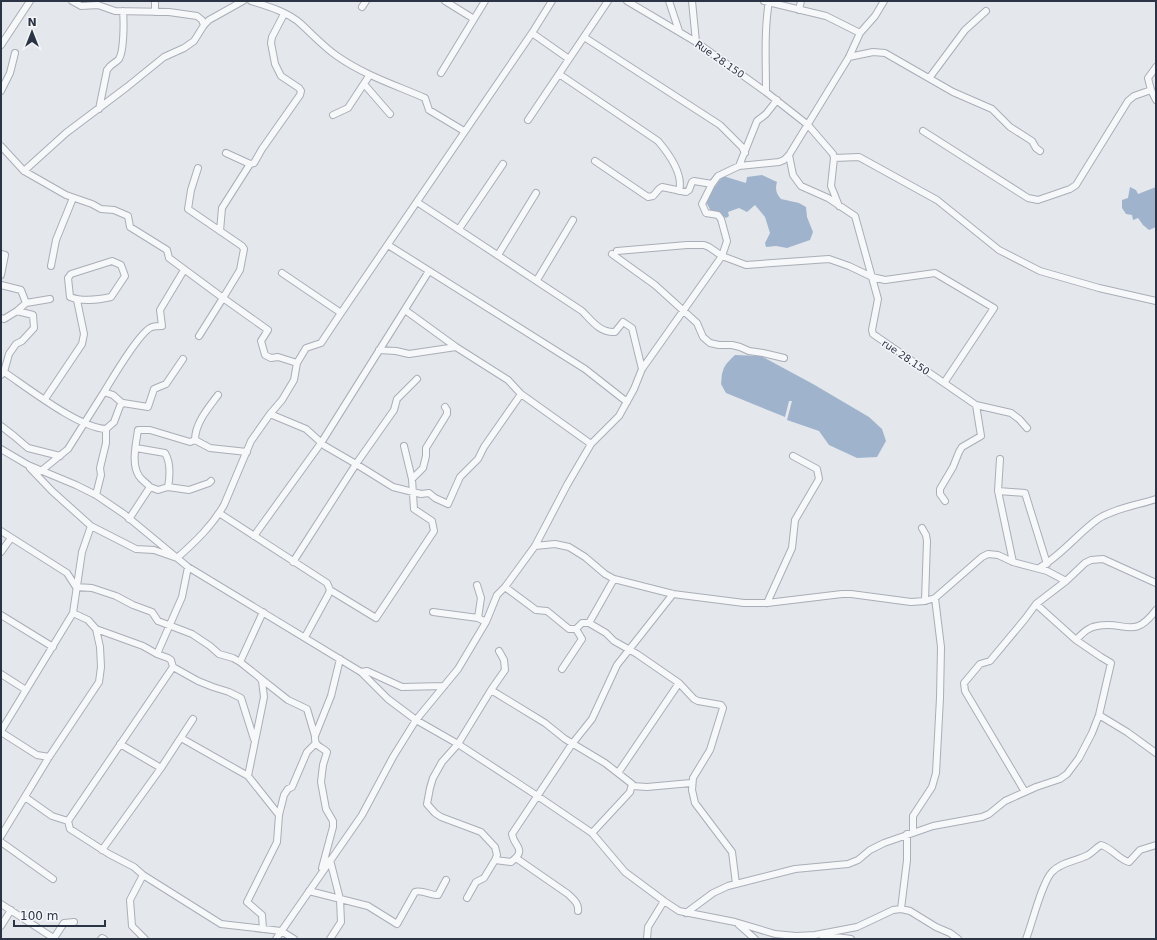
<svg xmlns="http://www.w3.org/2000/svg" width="1157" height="940" viewBox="0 0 1157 940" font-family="'DejaVu Sans',sans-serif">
	<rect width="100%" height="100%" fill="#e4e7ec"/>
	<path fill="#9fb4cc" d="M762,175L777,182C775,189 776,193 781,199L799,203L806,207L807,217L813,232L810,240L787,248L776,246L766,247L765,243L770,233L765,217L755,205L747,212L739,208L728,212L729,216L726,218L717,211H711L705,200L723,176L746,183L747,177Z
		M1130,187L1136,190L1138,194L1156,187V227L1149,230L1143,225L1138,218L1133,220L1132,215L1126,214L1122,208V200L1128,198Z
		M735,355L761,356L813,384L869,417L882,429L886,441L877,457L857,458L829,445L819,431L787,420L792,401H789L785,417L726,393L721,384C722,379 721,375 723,371C724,365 731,359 735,355Z"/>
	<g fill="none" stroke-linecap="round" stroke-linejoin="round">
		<defs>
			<path id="minor" d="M72,1L81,6L98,5L115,11L169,12L197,16L202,20L204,25
				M155,1V12
				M251,1C267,6 288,12 301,24C313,35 324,47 337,56C364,75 395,85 425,98L429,110L464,131
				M445,1L474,19
				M627,1L696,42L766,92L808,125L833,154L834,158L831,186L839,206
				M669,1L679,31
				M692,1L696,42
				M764,1L826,16L860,33
				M362,7L366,1
				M799,10L801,1
				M532,33L569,59
				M584,37L720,125L742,147L745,153
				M1,45L30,1
				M849,57L873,52L885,53L953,92L992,109L1010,127L1032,141L1036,148L1040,151
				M1156,67L1148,78L1151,90L1156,100
				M441,73L485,1
				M559,74L658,141C669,154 684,174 679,191
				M930,77L965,30L986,11
				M364,84L390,114
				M1,91L10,73L15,53
				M766,92C766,61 764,31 769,1
				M99,109L107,70C111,63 115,64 119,59C124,51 124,22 123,11
				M333,115L348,108L369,76
				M528,120L608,1
				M923,131L1028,198L1038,200L1070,189L1076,185L1128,101L1134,96L1151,90
				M1,146L24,171L66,195L92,204L101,209L114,210L128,216L130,227L167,250L169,258L223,298L240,270L244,249L242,246L188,209L191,190L198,168
				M226,153L250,164L254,163L262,149L300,95L301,91L299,88L281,76L275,64L271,43L272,37L284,14
				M789,155L793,175L801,186L828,198L855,216L878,299L872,330L873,334L976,405L1011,413L1019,419L1027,428
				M834,158L859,157L937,200L999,250L1040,271L1099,288L1156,301
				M595,161L648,197L653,196L659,189L662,187L686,192L689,190L692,182L694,181L712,184
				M739,166L757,121L766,114L777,100
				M24,171L66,133L127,87L164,57L184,48L194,41L204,25L209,20L243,1
				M417,202L582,311C592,321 600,333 615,332L623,322L632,328L642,369
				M459,229L503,164
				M220,231L222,208L250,164
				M388,245L585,369L627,402
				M617,251L687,245H704L709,247L722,256L746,265L829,259L849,266L872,277L885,280L935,273L994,308L944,383
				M1,254L5,255L1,275
				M612,254L655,285L697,323L703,337L710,343L719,345H732L740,347L749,351L763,353L784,358
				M498,255L536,193
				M112,261L121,265L125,276L111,297C97,300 83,302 70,297L68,278L71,274Z
				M51,266L56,240L73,198
				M282,273L341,313
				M537,280L573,220
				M1,285L21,290L26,303
				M405,310L456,347L508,380L521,394L591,444
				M1,318L4,319L17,311L26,303L50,299
				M199,336L223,298L268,330L261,341L265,355L271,358L278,357L297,363
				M379,350L396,351L409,354L456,347
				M4,372L9,354L16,344L22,341L34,328L33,315L17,311
				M1,375L4,372C28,388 79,428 106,429L114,422L120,406L123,403L148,407L154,389L166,384L183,359
				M218,395C209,407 195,423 195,440L210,448L247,452
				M45,399L82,344L84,334L77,300
				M122,403L113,395L104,392C112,379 140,331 152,327C155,326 159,326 162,326L160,310L184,270
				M270,414L306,429L325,446L356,464L393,487L421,494L429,493L435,498L448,504L460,477L478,459L484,447L521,394
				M1,426L14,436L28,448L60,456
				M404,446L412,479
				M136,448L165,453C171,463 170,476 168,487L158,490L150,487
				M1,449L28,465L76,485L96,495L124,514L188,567L361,672L388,699L416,720L458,744L536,795L592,833L625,872L664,901L679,911L735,922L775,934L796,936L815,935L857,927L893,910L901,909L910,911L936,927L950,933L958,939
				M1000,459L998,491L1013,562
				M30,468L52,491L91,526L136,549L154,550L177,558C195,542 212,526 224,505L251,441L270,414L282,400L294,380L297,363L306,348L321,343L341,313L532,33L552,1
				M41,471L68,449L104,392
				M168,487L189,490L209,483L211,481
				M998,491L1025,493L1047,564
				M96,495L101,475L100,468L106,443V429
				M945,501L940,494V489L953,467L959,452L962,447L981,436L976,405
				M219,513L327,583L330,590L328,595L305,637
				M129,519L150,487C147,483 142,481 139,476C131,464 136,444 138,430H150L190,442L195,440
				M922,528L926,535L927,541L925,601
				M1,531L67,573L76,587L92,588L116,596L133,605L152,612L158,621L192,634L210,646L219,654L233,658L240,662L288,700L307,709L315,736
				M254,536L321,443L429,271
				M535,546L555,544L569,547L585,557L605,574L614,579L673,594L744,603H767L842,594H851L911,602L925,601L935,598L982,557L988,554L998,555L1013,562L1047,571L1066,581
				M1,552L11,538
				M293,562L356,464L394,410L397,399L417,379
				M1039,568C1062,555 1077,534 1098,519C1113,509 1138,505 1156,499
				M477,585L481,598L478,618
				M505,587L536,610L547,611L569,629H576L582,623H589L606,633L614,641L637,654L679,683L694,699L698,701L721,705L723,708L710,750L693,778L692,790L695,803L732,852L736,884
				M330,590L376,618L434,531L432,521L414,509L412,479L423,468L426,456V448L447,414V410L445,407
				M767,603L792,548L795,520L819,479L817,469L793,456
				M433,612L478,618L486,622
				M73,613L88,620L96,629L143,646L157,654L168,658L171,660L173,667L198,681L213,687L229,692L241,698L254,739
				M1,615L53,647
				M589,623L614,579
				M1076,640C1082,634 1088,627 1097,626C1125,620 1133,641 1156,610
				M157,654L182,597L188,567
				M240,662L263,612
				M173,667L68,821L70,829L109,854L134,867L143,875L221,924L281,931L294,939
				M562,669L582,639L576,629
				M361,672L367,671L402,687L444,686
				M1,674L26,690
				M260,678L262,681L264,697L248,776L279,815
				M491,690L545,723L565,739L605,763L632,784L630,792L592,833
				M1099,715L1127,732L1156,753
				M1,731L73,613L82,552L91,526
				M1,732L37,755L49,757
				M181,738L248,776
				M120,744L161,768
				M618,773L679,683
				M632,786L647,787L691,783
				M1025,792L965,691L964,683L980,664L990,661L1025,619L1036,604L1066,581L1085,563L1091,560L1103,559L1156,583
				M25,797L52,816L68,821
				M913,833V816L932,787L936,773L940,698L941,647L935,598
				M1,836L49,757L99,682L101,667L100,647L96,629
				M1,842L53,879
				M102,850L161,768L193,719
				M516,858L568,894C573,899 579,903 578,911
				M330,860L340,899L341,922L330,939
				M495,860L511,862C528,849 514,847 512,834L572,744L592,719L617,665L673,594
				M322,868L333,827V821L326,809L321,782L323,765L327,752C321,746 314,747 315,736L331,696L340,659
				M143,875L130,900L132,926L145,939
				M309,891L368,906L397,924L415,892C422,889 431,896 438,895L446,880
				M467,898L476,882L484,878L495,860L497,855L495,847L481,832L441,817L435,813L427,804L430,788L433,778L442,762L458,744L491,690L505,670L504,660L499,651
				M1,904L55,939
				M901,909L907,860V834
				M686,913L713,893L728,886L795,869L848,864L858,860L870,850L884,843L933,826L982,817L989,814L1005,801L1036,787L1060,779L1067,774L1079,758L1092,733L1099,715L1111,663L1101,657L1076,640L1036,604
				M738,924L755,939
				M1,926L11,910
				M263,929L262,915L247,902L277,842L279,815L284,795L288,789L292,787L307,752L315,744
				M821,935L851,939
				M54,938L64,923L74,922
				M101,939L102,938L104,939
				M276,939L362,815L393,757L416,720L458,669L486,622L497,595L505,587L535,546L567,485L591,444L619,416L634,389L642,369L722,256L727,241L721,219L718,215L706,213L702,204L712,184L718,176L739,166L779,162L784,160L789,155L849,57L860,33L875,16L884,1
				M647,939L648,927L664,901
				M1026,939C1032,924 1042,882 1052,872C1061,862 1077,861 1088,855C1093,852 1096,848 1101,845C1112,848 1118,859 1129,862L1140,850L1156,845"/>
		</defs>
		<use href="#minor" stroke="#a9aeb7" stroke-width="8"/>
		<use href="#minor" stroke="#f7f8fa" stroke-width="6"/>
	</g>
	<g text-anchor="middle" stroke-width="3" stroke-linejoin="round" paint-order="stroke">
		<g font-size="10" fill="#2b3445" stroke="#f4f6f9">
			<text transform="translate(720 59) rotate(35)" y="4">Rue 28.150</text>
			<text transform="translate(906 357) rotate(34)" y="4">rue 28.150</text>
		</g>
	</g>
	<rect width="1157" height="940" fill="none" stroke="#2b3445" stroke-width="4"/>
	<g transform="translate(32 32)" stroke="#f4f6f9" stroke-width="3" paint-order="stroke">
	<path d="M0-3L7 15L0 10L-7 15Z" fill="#2b3445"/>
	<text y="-6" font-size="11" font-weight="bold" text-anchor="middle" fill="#2b3445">N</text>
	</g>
	<path d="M14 920v6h91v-6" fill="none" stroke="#2b3445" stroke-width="2"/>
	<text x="20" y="920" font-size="12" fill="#2b3445" stroke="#f4f6f9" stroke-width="3" paint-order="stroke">100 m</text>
</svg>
